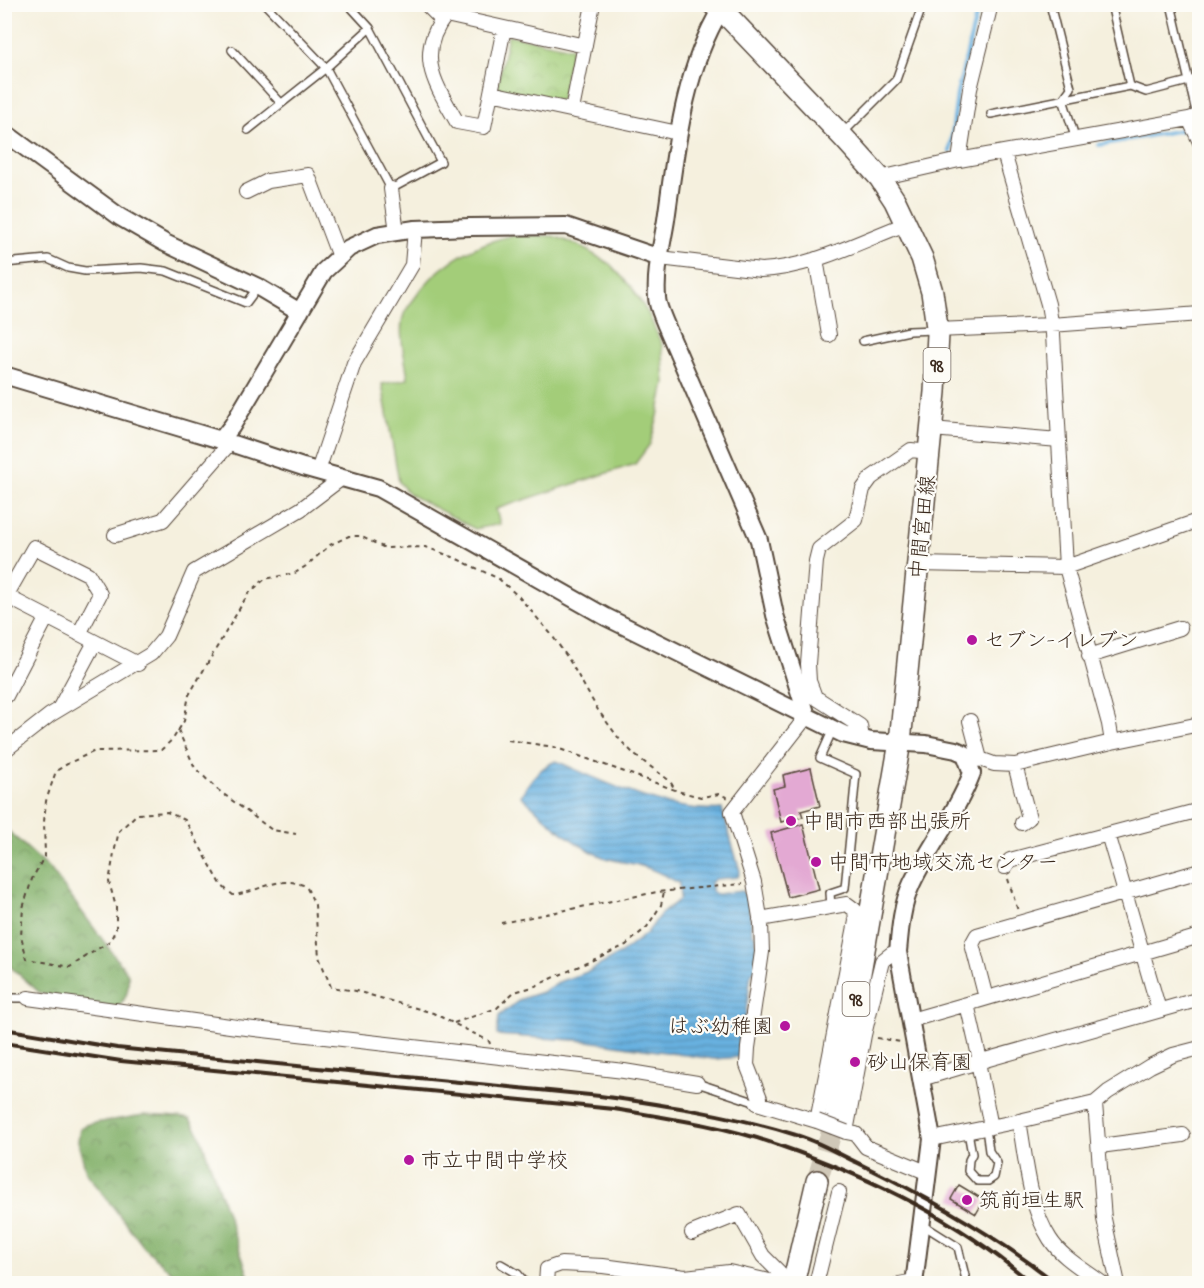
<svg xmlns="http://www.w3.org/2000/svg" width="1204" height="1288" viewBox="0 0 1204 1288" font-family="'Indie Flower','Klee One',sans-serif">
	<defs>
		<pattern id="forest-crowns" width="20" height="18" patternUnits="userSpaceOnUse" patternTransform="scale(1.5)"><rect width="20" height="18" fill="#82b069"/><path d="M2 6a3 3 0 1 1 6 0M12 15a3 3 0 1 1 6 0" fill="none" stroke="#6c8f56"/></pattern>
		<pattern id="park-crowns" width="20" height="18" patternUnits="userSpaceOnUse" patternTransform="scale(1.5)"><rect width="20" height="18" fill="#a3cd79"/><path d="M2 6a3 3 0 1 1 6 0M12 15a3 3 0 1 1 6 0" fill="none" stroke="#8db068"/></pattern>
		<pattern id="water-rules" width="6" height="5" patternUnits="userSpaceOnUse" patternTransform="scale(1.5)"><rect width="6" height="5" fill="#68b1e0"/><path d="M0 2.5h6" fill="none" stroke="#5790b5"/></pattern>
	</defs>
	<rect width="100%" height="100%" fill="#fdfcf7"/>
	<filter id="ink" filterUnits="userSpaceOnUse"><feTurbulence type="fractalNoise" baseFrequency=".0167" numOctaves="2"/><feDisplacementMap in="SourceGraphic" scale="12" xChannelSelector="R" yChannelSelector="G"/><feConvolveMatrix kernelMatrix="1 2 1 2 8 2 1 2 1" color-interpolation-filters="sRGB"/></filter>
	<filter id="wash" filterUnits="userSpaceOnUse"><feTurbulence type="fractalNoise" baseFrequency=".008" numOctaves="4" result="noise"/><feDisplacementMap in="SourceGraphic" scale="24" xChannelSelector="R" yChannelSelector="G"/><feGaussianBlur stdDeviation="1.35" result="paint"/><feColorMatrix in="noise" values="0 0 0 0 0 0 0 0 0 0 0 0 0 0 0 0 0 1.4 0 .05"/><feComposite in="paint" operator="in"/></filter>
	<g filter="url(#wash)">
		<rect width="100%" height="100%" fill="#f5f0de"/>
		<path fill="url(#forest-crowns)" stroke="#5e6d44" stroke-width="1.5" d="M5,828L51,870L128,974C129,988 128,997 118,1007L72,1006L39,992L5,962Z
			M144,1115L178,1117L190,1119L200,1135L251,1283H183L144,1247L86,1172L78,1141L80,1128L89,1124Z"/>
		<path fill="url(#park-crowns)" stroke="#6f7c4c" stroke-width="1.5" d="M508,35L572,48L561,101L497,88Z"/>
		<path fill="#a3cd79" stroke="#6f7c4c" stroke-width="1.5" d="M514,235L553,236L578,245L610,264L632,288L648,313L662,345L665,383L658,416L650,444L635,464L496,509L500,524L475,529L409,494L399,482L382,384L408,379C406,359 397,333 404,314C406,309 411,303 414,299C438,264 473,244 514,235Z"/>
		<path fill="url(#water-rules)" stroke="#526e7f" stroke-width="1.5" d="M556,761C605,782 667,814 722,809L740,871L738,877L715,879L711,883L712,892L717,894L742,891L748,899L752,932L756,937L757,968L751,974L740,1057L714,1059L588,1041L497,1035L499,1016L521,999L542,992L561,981L590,971L621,953L647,933L660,915L680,899L679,883C665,875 651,868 635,864C625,862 613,861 603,857C566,841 550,821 521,796C530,780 539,768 556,761Z"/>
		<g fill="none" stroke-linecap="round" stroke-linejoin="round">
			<path stroke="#68b1e0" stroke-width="4" d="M1099,145L1181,130L1200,124
				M950,152L957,94L979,4"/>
		</g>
		<g id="blocks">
			<path fill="#e3a9d3" d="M811,768L820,806L801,811L803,817L781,822L773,789L785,786L783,775Z
				M803,824L819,889L788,897L771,833Z
				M959,1185L984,1200L976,1214L951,1199Z"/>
		</g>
	</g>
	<g filter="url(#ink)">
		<use href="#blocks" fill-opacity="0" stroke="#57483b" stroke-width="1.5"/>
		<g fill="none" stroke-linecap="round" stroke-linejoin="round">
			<path stroke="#d0c8b8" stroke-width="21" stroke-dasharray="21 10" stroke-linecap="butt" d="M817,1181L834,1123"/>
			<defs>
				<path id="service" d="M265,4L326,68L391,189L441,162L370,28L348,4
					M1050,4L1071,88L1063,99L1076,140
					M1111,4L1130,86
					M1171,4L1197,116
					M232,50L281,103
					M991,114L1130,86L1146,92L1200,78
					M248,130L326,68L370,28
					M842,134L896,80L923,4
					M4,263L48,259L68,268L85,271L141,268L166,271L246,303L258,287
					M863,341L909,331L935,330
					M831,907L830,893L845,888L856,774L820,758L833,729
					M4,998H28
					M697,1083L757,1103
					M968,1132L972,1154L969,1160L968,1171L977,1181H988L994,1177L997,1163L989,1151L986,1128
					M923,1225L958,1247L967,1284
					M501,1264L518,1274L526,1284"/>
				<path id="minor" d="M428,6L442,20
					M504,28L484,127L457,122C436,85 414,55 446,15L585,46
					M491,93L678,133
					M572,110L593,4
					M1189,119L1200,142
					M1004,153L1048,304L1053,334L1066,567L1109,724L1112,742
					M959,160L970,89L991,4
					M880,178L959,160L1189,119L1200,115
					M391,189L397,232
					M246,192L268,181L308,175L339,257
					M660,258L761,270C811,268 860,241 906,224
					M816,259L829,335
					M937,330L1051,325L1200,314
					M932,429L1059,440
					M318,471L354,363L412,265L415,229
					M115,535L163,520L230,443
					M918,564L1066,567L1200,520
					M4,595L138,664
					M6,596L34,547L88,574L100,594L79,634
					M1089,656L1180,628
					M6,696L47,617
					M59,709L95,642
					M970,721L980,759
					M862,738L860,726L815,697L809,681L808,664L816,561L819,549L856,520L863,489L871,478L911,450L929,452
					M4,751L50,715L151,654L166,636L194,572L301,509L342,478
					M969,762L980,759L994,764L1015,765L1112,742L1200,724
					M1015,765L1029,818L1022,823
					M1108,834L1159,1010
					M1005,867L1010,860L1200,810
					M760,919L847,904L855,910L856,921L817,1121L757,1103L760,1098L747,1065L748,1048L762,952L761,923L754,882L732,812L807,716
					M1200,936L967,1004L979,1056L978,1062L1200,999
					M898,952L891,954L882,961L864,1035L846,1132L856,1134L866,1147L926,1172
					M28,998L237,1027L624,1071L697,1083
					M986,998L972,944L977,935L1200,871
					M911,1020L967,1004
					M921,1079L978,1062L991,1127
					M1095,1103L1104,1219L1118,1284
					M1019,1121C1026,1158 1029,1207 1050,1239C1062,1258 1085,1270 1103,1284
					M932,1139L1019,1121L1095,1103L1108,1092L1150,1066L1173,1055L1200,1048
					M1100,1146L1183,1135
					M692,1233L739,1214L763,1256L779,1272L781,1284
					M546,1284L547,1269L561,1264L603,1266L685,1277L729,1272L783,1284
					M816,1284L839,1192
					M899,1284L915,1281"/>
				<path id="tertiary" d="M721,9C683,72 676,149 666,220C662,245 655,271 657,297C657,305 662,315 665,323L759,540L775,615L807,716
					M4,132L120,217L165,243L258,287L300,312
					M4,375L221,440L303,467L378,488L606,617L843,734L871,741L926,744L956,750L965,754L972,773C957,812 930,845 912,883C902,904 900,929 898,952L932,1139L914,1284
					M221,440L232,426L324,271L349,248L377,235L415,229L470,227L566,226L660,258"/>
				<path id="primary" d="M713,4L721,9L844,138L880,178L895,201L922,258L932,292L938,334L935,392L900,742L834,1123
					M793,1284L817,1181"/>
			</defs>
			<use href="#service" stroke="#57483b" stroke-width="10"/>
			<use href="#minor" stroke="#57483b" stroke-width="16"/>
			<use href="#tertiary" stroke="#57483b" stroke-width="20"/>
			<use href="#primary" stroke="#57483b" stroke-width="24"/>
			<path stroke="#57483b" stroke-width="2" stroke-dasharray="4.5 4.5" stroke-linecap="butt" d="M178,730L195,768L218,790L272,830L296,834
				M508,740L554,747L681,792L701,797L719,794L729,798
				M1008,879L1018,911
				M501,923L657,892L742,884
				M454,1023L497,1008L514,992L533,987L626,945L647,927L661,905L664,892
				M877,1038L901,1042
				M490,1044L489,1041L433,1013L356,991L331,987L319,957L315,905L306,886C277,874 261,892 233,895L222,886L185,820L167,812L137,814L119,831L114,853L109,882L116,907V929L110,941L70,967L27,959L21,936L23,908L32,879L45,855L44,822L46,801L56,771L69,763L95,751L161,750L173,739L184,721L189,695L248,594L265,579L295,573L306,566L330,545L349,536H360L385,548L425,547L453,557L499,579L519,597L551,634L568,658L598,710L620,740L636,756L670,781L675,790"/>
			<use href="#service" stroke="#fff" stroke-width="7"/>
			<use href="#minor" stroke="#fff" stroke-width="14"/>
			<use href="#tertiary" stroke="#fff" stroke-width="16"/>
			<use href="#primary" stroke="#fff" stroke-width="21"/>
			<path stroke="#3b2a1e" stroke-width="4" d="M4,1029L117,1048L600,1096C666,1105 732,1115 796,1135C818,1141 838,1154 858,1163C928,1197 996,1235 1057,1284
				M4,1043L121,1061L614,1109C669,1118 725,1126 778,1145C868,1176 960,1220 1032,1284"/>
			<defs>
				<path id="minor-bridge" d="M817,1121L846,1132"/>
			</defs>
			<use href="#minor-bridge" stroke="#57483b" stroke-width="16" stroke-linecap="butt"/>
			<use href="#minor-bridge" stroke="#fff" stroke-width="14"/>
		</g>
	</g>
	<g fill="#b5179e" stroke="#fdfcf7" stroke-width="2">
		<circle cx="972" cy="640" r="6"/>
		<circle cx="791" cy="821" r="6"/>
		<circle cx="816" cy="862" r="6"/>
		<circle cx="785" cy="1026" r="6"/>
		<circle cx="855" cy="1062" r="6"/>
		<circle cx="409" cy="1160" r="6"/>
		<circle cx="967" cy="1200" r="6"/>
	</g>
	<g text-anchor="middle" stroke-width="4.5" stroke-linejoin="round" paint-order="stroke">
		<g fill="#fdfcf7" stroke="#75695f" stroke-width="1.5">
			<rect x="923.5" y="348" width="27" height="34" rx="4.5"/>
			<rect x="842.5" y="982" width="27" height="34" rx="4.5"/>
		</g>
		<g font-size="20" font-weight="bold" fill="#3b2a1e">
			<text x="937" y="372">98</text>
			<text x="856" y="1006">98</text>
		</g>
		<g font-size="21" fill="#3b2a1e" stroke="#fdfcf7">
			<text transform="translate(922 527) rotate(-84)" y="7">中間宮田線</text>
		</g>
		<g font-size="21" fill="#3b2a1e" stroke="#fdfcf7" text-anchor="start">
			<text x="984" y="647">セブン-イレブン</text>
			<text x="803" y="828">中間市西部出張所</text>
			<text x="828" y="869">中間市地域交流センター</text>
			<text x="773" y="1033" text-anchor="end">はぶ幼稚園</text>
			<text x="867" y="1069">砂山保育園</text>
			<text x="421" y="1167">市立中間中学校</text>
			<text x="979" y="1207">筑前垣生駅</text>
		</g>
	</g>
	<rect width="1204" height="1288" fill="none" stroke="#fdfcf7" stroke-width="24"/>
</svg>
